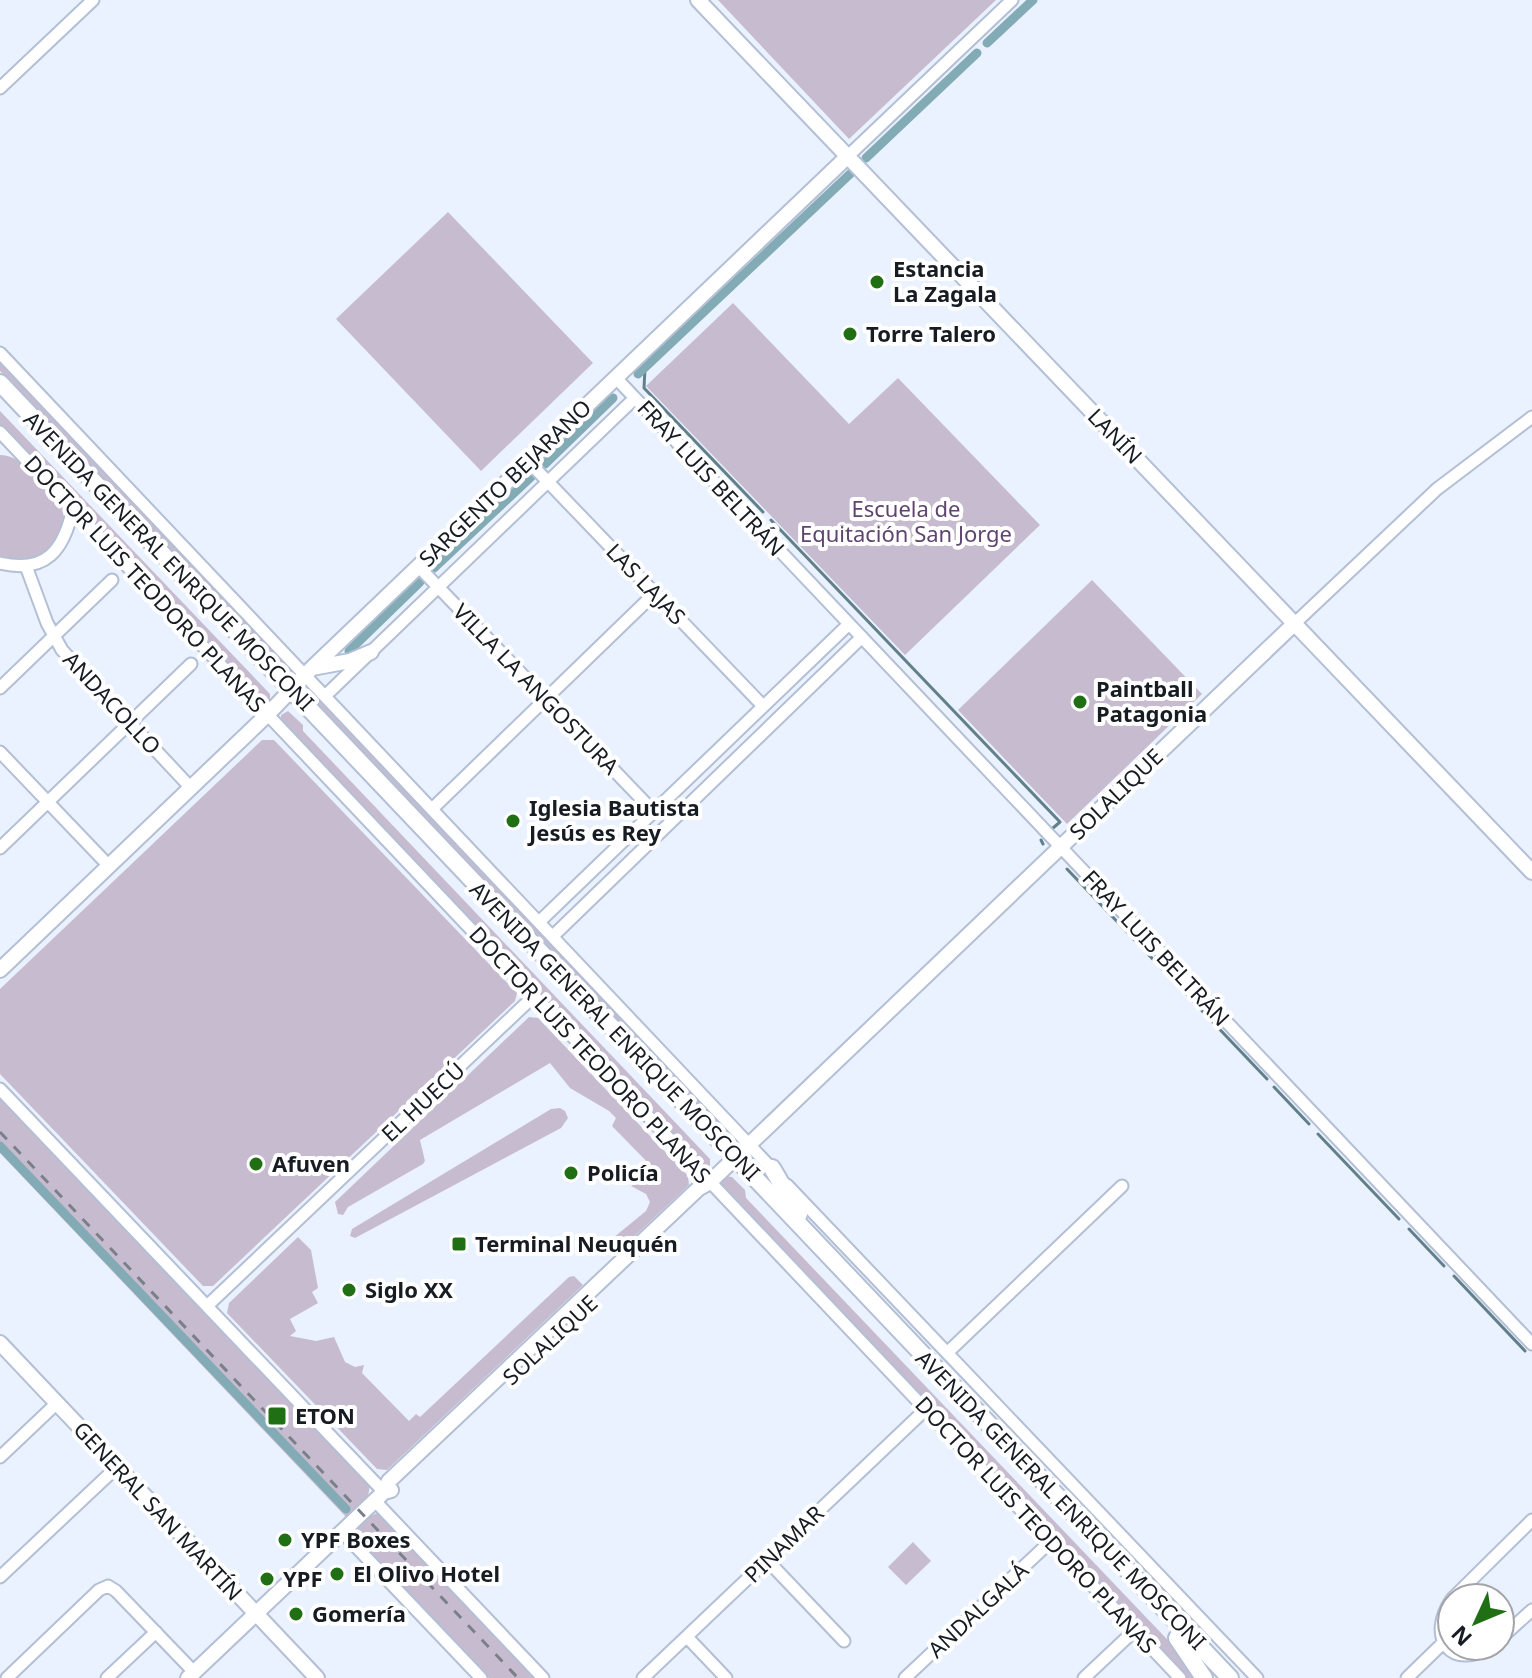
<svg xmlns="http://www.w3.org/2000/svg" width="1532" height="1678" viewBox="0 0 1532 1678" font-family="'Noto Sans',sans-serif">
	<rect width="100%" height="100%" fill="#eaf1ff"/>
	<path fill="#c7bccf" d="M718,0H996L849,139Z
		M448,212L593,363L481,471L336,319Z
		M733,303L849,424L898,378L1040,525L905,655L646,386Z
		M0,360L292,667L290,675L287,676L273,664V658L0,371Z
		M0,411L270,694V702H262L0,426Z
		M0,455C22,454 51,490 62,507C65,520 63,528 57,538C44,561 23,561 0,557Z
		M1092,580L1202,694L1067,824L958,710Z
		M311,689L735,1135L733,1142L729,1143L307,695V690Z
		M288,711L303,725V731L710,1159V1167L705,1169L281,722V715Z
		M262,740H274L517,993L515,1001L213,1286H203L0,1074V989Z
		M529,1017L538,1018L688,1176L689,1185L620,1250L614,1242L613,1238L646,1211L650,1202L646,1194L631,1186L657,1172L612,1126L616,1118L609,1111L570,1088L550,1063L420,1140L425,1161L423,1164L348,1207L343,1215L338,1214L335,1202Z
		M0,1097L370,1485L368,1496L346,1517L0,1153Z
		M560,1108L565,1111L568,1118L561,1128L355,1238L350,1236L352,1229L551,1109Z
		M725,1176L732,1177L745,1190L746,1198L1184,1657L1200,1678H1187L723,1189L720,1184Z
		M298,1237L311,1250L318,1288L312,1292L318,1303L290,1319L296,1331L290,1336L316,1341L334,1337L345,1362L355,1367L364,1365L362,1373L409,1421L416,1414L420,1417L569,1277L574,1276L583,1285L387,1470L377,1469L227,1313L229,1303Z
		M380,1513L538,1678H489L355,1537C356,1527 370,1513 380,1513Z
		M913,1542L931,1561L906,1585L888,1567Z"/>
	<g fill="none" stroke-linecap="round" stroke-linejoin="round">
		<path stroke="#628089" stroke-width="3" d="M645,368L644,388L763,512
			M771,520L1060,822L1053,828
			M1041,840L1043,844
			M1067,869L1267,1079
			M1274,1087L1309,1124
			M1318,1134L1399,1219
			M1409,1229L1444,1266
			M1454,1276L1525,1351"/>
		<path stroke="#82abb5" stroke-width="9" d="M987,43L1033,0
			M866,158L977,53
			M638,374L850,174
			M545,464L613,398
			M434,568L531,477
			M349,651L420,582
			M0,1146L346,1509"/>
		<defs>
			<path id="minor" d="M0,88L93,0
				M847,157L1012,0
				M0,353L775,1172
				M616,378L1532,1344
				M0,432L1180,1678
				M528,461L763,706
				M0,563C46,574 64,550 73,508
				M26,566L47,623L62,650L191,788
				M418,566L654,812
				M1294,624L1437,489L1532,417
				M0,688L112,580
				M325,696L635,398
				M0,752L109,866
				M432,809L655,593
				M0,848L191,664
				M539,922L849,624
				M553,936L862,637
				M0,1089L384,1492
				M787,1185L1257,1678
				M207,1306L534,996
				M947,1353L1122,1186
				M0,1457L57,1403
				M375,1501L543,1678
				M342,1532L481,1678
				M767,1560L844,1641
				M0,1577L117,1467
				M1453,1598L1532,1520
				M1452,1599C1425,1638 1452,1672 1492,1646
				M687,1637L726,1678
				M1500,1639L1532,1610
				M7,1678L99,1590L108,1586L116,1591L194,1672
				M107,1678L156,1632
				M643,1678L926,1409
				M905,1678L1051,1541
				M1084,1678L1135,1630
				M1407,1678L1444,1642"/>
			<path id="major" d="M698,0L1532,872
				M312,668L350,661L371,652
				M0,970L268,714L312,668L847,157
				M0,1343L317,1678
				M384,1492L389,1481L699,1188L710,1182L1294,624
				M188,1678L384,1492L391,1490"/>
			<path id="highway" d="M0,383L1230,1678
				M772,1168L799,1214
				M1177,1638L1204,1678"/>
		</defs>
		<use href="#minor" stroke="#b3bfd4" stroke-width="15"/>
		<use href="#major" stroke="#b3bfd4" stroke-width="18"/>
		<use href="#highway" stroke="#b3bfd4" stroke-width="20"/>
		<use href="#minor" stroke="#fff" stroke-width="11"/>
		<use href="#major" stroke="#fff" stroke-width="14"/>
		<use href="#highway" stroke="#fff" stroke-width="16"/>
		<path stroke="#7a808a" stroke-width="3" stroke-dasharray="10 10" stroke-linecap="butt" d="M0,1132L518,1678"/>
	</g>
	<g fill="#206f15" stroke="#fff" stroke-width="3">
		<circle cx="877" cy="282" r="8"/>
		<circle cx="850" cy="334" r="8"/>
		<circle cx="1080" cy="702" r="8"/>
		<circle cx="513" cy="821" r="8"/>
		<circle cx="256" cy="1164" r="8"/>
		<circle cx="571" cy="1173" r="8"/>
		<rect x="451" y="1236" width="16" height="16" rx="4"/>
		<circle cx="349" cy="1290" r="8"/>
		<rect x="267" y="1406" width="20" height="20" rx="4"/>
		<circle cx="285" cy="1540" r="8"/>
		<circle cx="337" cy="1574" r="8"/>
		<circle cx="267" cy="1579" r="8"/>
		<circle cx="296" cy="1614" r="8"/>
	</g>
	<g text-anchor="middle" stroke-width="8" stroke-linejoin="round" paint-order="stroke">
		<g font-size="22" font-weight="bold" fill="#171c23" stroke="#fff" text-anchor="start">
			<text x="893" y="277">Estancia<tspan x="893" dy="25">La Zagala</tspan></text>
			<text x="866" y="342">Torre Talero</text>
			<text x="1096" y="697">Paintball<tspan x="1096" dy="25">Patagonia</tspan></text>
			<text x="529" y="816">Iglesia Bautista<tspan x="529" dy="25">Jesús es Rey</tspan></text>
			<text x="272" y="1172">Afuven</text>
			<text x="587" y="1181">Policía</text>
			<text x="475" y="1252">Terminal Neuquén</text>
			<text x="365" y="1298">Siglo XX</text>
			<text x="295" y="1424">ETON</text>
			<text x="301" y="1548">YPF Boxes</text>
			<text x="353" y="1582">El Olivo Hotel</text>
			<text x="283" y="1587">YPF</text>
			<text x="312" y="1622">Gomería</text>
		</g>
		<g font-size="22" fill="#171c23" stroke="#fff">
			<text transform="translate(1115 436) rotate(46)" y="8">LANÍN</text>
			<text transform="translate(711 478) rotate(47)" y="8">FRAY LUIS BELTRÁN</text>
			<text transform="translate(505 483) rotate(-44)" y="8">SARGENTO BEJARANO</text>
			<text transform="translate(169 561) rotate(46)" y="8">AVENIDA GENERAL ENRIQUE MOSCONI</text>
			<text transform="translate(145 584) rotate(47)" y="8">DOCTOR LUIS TEODORO PLANAS</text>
			<text transform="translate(646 584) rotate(46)" y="8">LAS LAJAS</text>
			<text transform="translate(536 689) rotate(46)" y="8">VILLA LA ANGOSTURA</text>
			<text transform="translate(112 703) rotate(47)" y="8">ANDACOLLO</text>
			<text transform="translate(1116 794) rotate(-44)" y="8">SOLALIQUE</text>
			<text transform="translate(1156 948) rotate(47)" y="8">FRAY LUIS BELTRÁN</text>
			<text transform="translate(615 1031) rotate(46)" y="8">AVENIDA GENERAL ENRIQUE MOSCONI</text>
			<text transform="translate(590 1055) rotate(47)" y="8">DOCTOR LUIS TEODORO PLANAS</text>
			<text transform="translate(423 1102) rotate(-43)" y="8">EL HUECÚ</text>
			<text transform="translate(550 1340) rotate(-43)" y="8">SOLALIQUE</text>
			<text transform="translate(1061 1500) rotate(46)" y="8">AVENIDA GENERAL ENRIQUE MOSCONI</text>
			<text transform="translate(158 1511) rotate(47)" y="8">GENERAL SAN MARTÍN</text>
			<text transform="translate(1036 1525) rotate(47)" y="8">DOCTOR LUIS TEODORO PLANAS</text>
			<text transform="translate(784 1544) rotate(-44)" y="8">PINAMAR</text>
			<text transform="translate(978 1610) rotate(-43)" y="8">ANDALGALÁ</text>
		</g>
		<g font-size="22" fill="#5e446f" stroke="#fff">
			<text x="906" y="517">Escuela de<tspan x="906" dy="25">Equitación San Jorge</tspan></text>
		</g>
	</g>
	<g transform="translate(1476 1622) rotate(226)"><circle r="38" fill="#ffffff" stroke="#a2a4a7" stroke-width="2"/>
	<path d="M0-6L14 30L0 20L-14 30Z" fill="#206f15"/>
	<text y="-12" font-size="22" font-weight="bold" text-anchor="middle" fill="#171c23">N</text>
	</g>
</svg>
